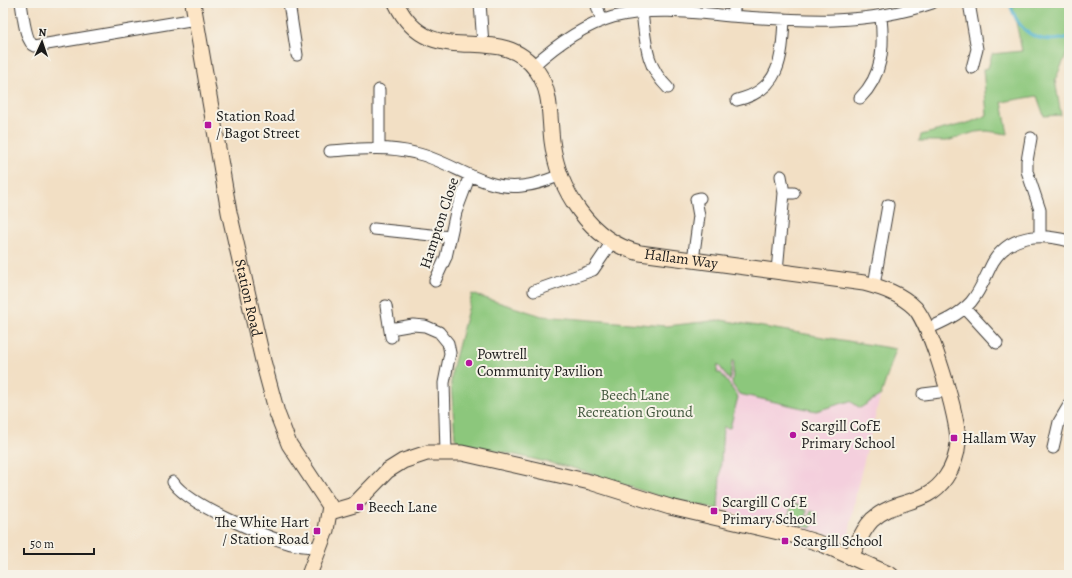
<svg xmlns="http://www.w3.org/2000/svg" width="1072" height="578" viewBox="0 0 1072 578" font-family="Alegreya,serif">
	<rect width="100%" height="100%" fill="#f7f3e8"/>
	<filter id="ink" filterUnits="userSpaceOnUse"><feTurbulence type="fractalNoise" baseFrequency=".025" numOctaves="2"/><feDisplacementMap in="SourceGraphic" scale="8" xChannelSelector="R" yChannelSelector="G"/><feConvolveMatrix kernelMatrix="1 2 1 2 8 2 1 2 1" color-interpolation-filters="sRGB"/></filter>
	<filter id="wash" filterUnits="userSpaceOnUse"><feTurbulence type="fractalNoise" baseFrequency=".012" numOctaves="4" result="noise"/><feDisplacementMap in="SourceGraphic" scale="16" xChannelSelector="R" yChannelSelector="G"/><feGaussianBlur stdDeviation="0.9" result="paint"/><feColorMatrix in="noise" values="0 0 0 0 0 0 0 0 0 0 0 0 0 0 0 0 0 1.4 0 .05"/><feComposite in="paint" operator="in"/></filter>
	<g filter="url(#wash)">
		<rect width="100%" height="100%" fill="#f2dfc4"/>
		<path fill="#f4cfdd" d="M721,320L896,349L880,397L857,489L848,539L729,512L727,510L718,509L716,389Z"/>
		<path fill="#8cc77c" stroke="#54724c" d="M1012,3H1069V49L1055,80L1061,115L1044,116L1037,96L1002,102L1008,134L987,131L975,132L947,141H919L921,135L971,122L987,115L983,69L988,68L992,54L1022,51Z
			M472,294L542,316L666,326L721,320L896,349L881,395L860,408L850,401L816,411L739,394L732,384L734,361H732L730,381L718,364L717,373H721L738,397L730,428L723,427L718,509L661,497L573,468L458,442L455,438L451,383L452,370Z
			M792,503L803,506L802,509L807,510L806,517H809L811,511L817,513L818,517L815,516L812,528L787,522Z"/>
		<g fill="none" stroke-linecap="round" stroke-linejoin="round">
			<path stroke="#52b4d1" stroke-width="3" d="M1010,3C1018,33 1039,46 1069,37"/>
		</g>
	</g>
	<g filter="url(#ink)">
		<g fill="none" stroke-linecap="round" stroke-linejoin="round">
			<defs>
				<path id="street" d="M21,3C23,13 25,43 35,46L196,19
					M289,3L297,55
					M480,3L483,44
					M596,3L602,21
					M969,3L977,49L972,68
					M642,12C646,43 645,65 668,88
					M733,16L735,3
					M533,66C556,45 582,26 613,17C651,7 692,12 730,16C801,21 864,26 932,3
					M860,98C883,75 884,47 881,17
					M737,100C781,90 782,57 784,19
					M1031,138L1027,161V171L1040,210V236
					M379,148V90
					M330,151C359,149 387,146 415,153C452,161 483,191 522,186C536,185 548,180 561,175
					M784,193H794
					M374,229L450,237
					M693,260L699,216L696,199L700,198
					M777,271L784,193L781,176
					M435,281L446,257L456,212L470,175
					M874,285L888,205
					M534,291L593,270L612,242
					M386,306L391,337
					M965,308L997,343
					M390,329L413,325L425,326L439,332L448,343L450,353L444,383L446,452
					M927,329C943,322 959,315 971,302C981,290 986,275 993,262C1010,234 1041,233 1069,241
					M923,394L948,391
					M1053,448L1059,422L1069,405
					M173,482C188,505 264,536 291,544C300,546 310,547 319,548"/>
				<g id="secondary">
					<path id="s1" d="M193,3L229,212L263,361L277,413L289,444L330,506L326,530L309,575"/>
					<path id="s2" d="M396,3C431,76 498,17 537,71C552,92 549,117 552,141C558,190 590,241 640,253L864,283C883,288 901,294 915,308C931,326 959,419 958,443C957,455 953,467 946,477C926,507 895,498 872,520C862,530 857,545 851,557"/>
					<path d="M330,512L354,505L387,471L403,461L427,453H462L590,482L670,507L796,536L822,544L891,575"/>
				</g>
			</defs>
			<use href="#street" stroke="#3c3935" stroke-width="13"/>
			<use href="#secondary" stroke="#3c3935" stroke-width="17"/>
			<use href="#street" stroke="#fff" stroke-width="11"/>
			<use href="#secondary" stroke="#fde5c5" stroke-width="15"/>
		</g>
	</g>
	<g fill="#b5179e" stroke="#f7f3e8" stroke-width="1.5">
		<rect x="204" y="121" width="8" height="8" rx="2"/>
		<circle cx="469" cy="363" r="4"/>
		<circle cx="793" cy="435" r="4"/>
		<rect x="950" y="434" width="8" height="8" rx="2"/>
		<rect x="356" y="503" width="8" height="8" rx="2"/>
		<rect x="710" y="507" width="8" height="8" rx="2"/>
		<rect x="313" y="527" width="8" height="8" rx="2"/>
		<rect x="781" y="537" width="8" height="8" rx="2"/>
	</g>
	<g text-anchor="middle" stroke-width="4" stroke-linejoin="round" paint-order="stroke">
		<g font-size="15" fill="#1c1c1c" stroke="#f7f3e8" text-anchor="start">
			<text x="216" y="121">Station Road<tspan x="216" dy="17">/ Bagot Street</tspan></text>
			<text x="477" y="359">Powtrell<tspan x="477" dy="17">Community Pavilion</tspan></text>
			<text x="801" y="431">Scargill CofE<tspan x="801" dy="17">Primary School</tspan></text>
			<text x="962" y="443">Hallam Way</text>
			<text x="722" y="507">Scargill C of E<tspan x="722" dy="17">Primary School</tspan></text>
			<text x="368" y="512">Beech Lane</text>
			<text x="309" y="527" text-anchor="end">The White Hart<tspan x="309" dy="17">/ Station Road</tspan></text>
			<text x="793" y="546">Scargill School</text>
		</g>
		<g font-size="15" fill="#1c1c1c" stroke="#f7f3e8">
			<text transform="translate(439 223) rotate(-72)" y="5">Hampton Close</text>
			<text dy="5" stroke="none"><textPath href="#s2" startOffset="431">Hallam Way</textPath></text>
			<text dy="5" stroke="none"><textPath href="#s1" startOffset="300">Station Road</textPath></text>
		</g>
		<g font-size="15" fill="#43583e" stroke="#f7f3e8">
			<text x="635" y="400">Beech Lane<tspan x="635" dy="17">Recreation Ground</tspan></text>
		</g>
	</g>
	<rect width="1072" height="578" fill="none" stroke="#f7f3e8" stroke-width="16"/>
	<g transform="translate(42 42) rotate(3)" stroke="#f7f3e8" stroke-width="3" paint-order="stroke">
	<path d="M0-3L7 15L0 10L-7 15Z" fill="#1c1c1c"/>
	<text y="-6" font-size="11" font-weight="bold" text-anchor="middle" fill="#1c1c1c">N</text>
	</g>
	<path d="M24 548v6h70v-6" fill="none" stroke="#1c1c1c" stroke-width="2"/>
	<text x="30" y="548" font-size="12" fill="#1c1c1c" stroke="#f7f3e8" stroke-width="3" paint-order="stroke">50 m</text>
</svg>
